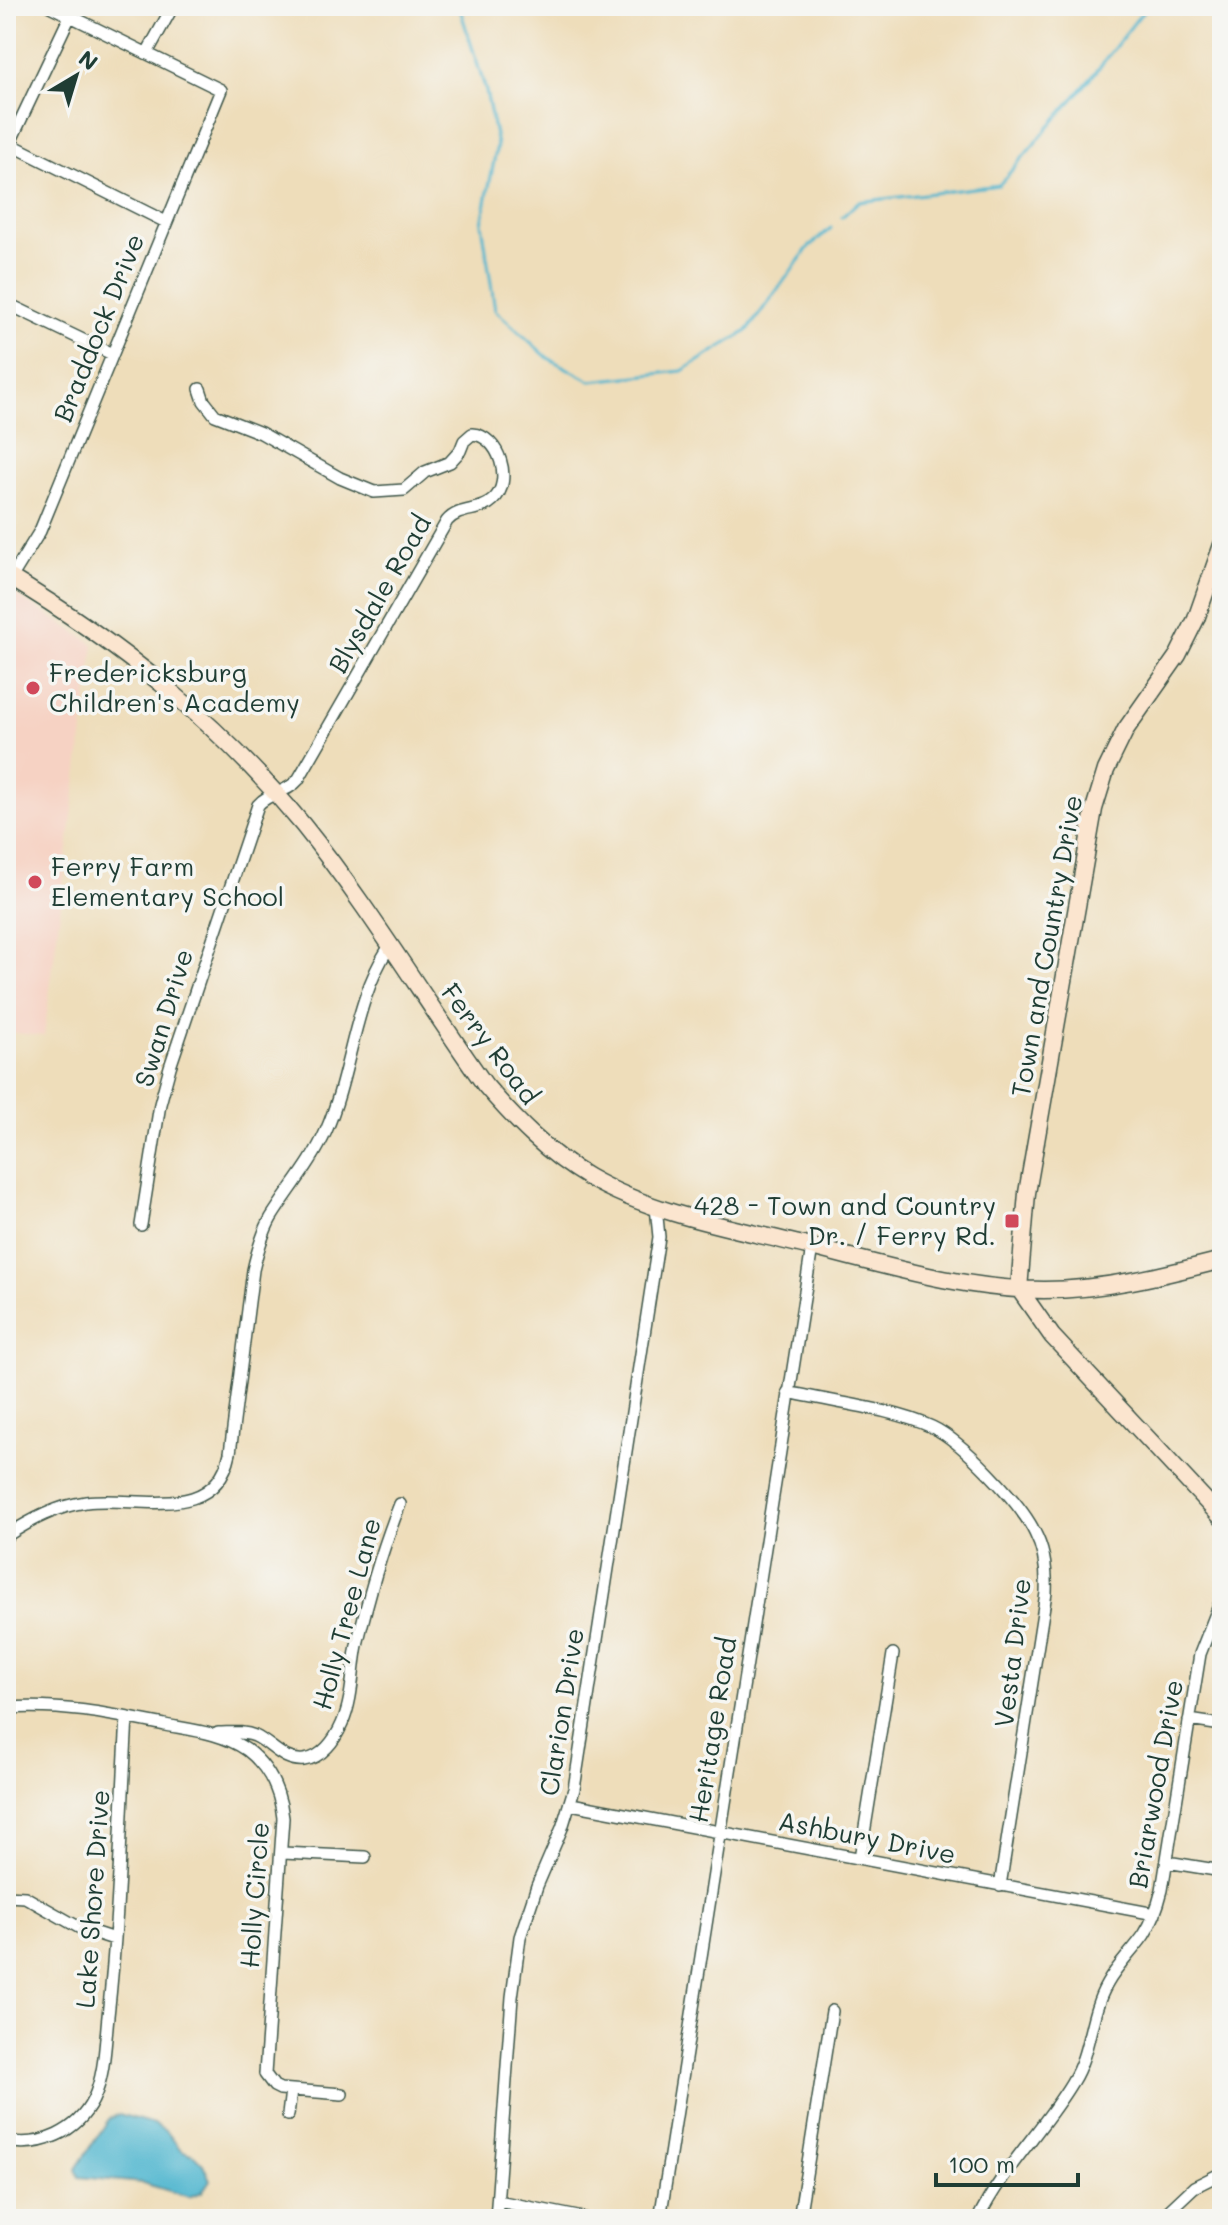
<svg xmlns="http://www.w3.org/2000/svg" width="1228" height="2225" viewBox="0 0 1228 2225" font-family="Mali,sans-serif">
	<rect width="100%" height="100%" fill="#f6f6f2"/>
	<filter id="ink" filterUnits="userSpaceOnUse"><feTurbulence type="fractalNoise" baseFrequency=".0125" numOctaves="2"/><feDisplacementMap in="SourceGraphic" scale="16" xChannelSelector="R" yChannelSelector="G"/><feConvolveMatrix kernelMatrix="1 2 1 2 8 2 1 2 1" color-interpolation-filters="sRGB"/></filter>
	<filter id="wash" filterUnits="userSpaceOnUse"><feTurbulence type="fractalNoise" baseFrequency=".006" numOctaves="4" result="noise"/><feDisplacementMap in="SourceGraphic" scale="32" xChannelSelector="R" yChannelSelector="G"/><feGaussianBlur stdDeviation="1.8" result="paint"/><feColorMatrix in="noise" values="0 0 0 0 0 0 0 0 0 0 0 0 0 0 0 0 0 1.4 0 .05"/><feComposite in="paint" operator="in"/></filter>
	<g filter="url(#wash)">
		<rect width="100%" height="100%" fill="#eeddba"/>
		<path fill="#f6d2c3" d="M6,589L94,644L44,1036L6,1032Z"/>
		<path fill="#50b6cf" stroke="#387a82" stroke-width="2" d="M119,2114L153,2124L167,2132L181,2150L194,2155L203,2164L210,2180L202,2192L189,2197L143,2183L79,2177L76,2169L109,2119Z"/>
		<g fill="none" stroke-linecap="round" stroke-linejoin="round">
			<path stroke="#50b6cf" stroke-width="3" d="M459,6L486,91L497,145L482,223L495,310L548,358L591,381L682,371L747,331L808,248L831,228
				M842,217L858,202L999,185L1091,78L1147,6"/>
		</g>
	</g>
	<g filter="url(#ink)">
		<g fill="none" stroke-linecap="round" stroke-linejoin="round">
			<defs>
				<path id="street" d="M147,53L173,6
					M6,142L166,222
					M6,151L70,16
					M6,303L112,354
					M11,578L40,531L221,90L50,6
					M141,1225L160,1104L170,1067L258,805C269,792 287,793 298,780L447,521C460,506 480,513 493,500C514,482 499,435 472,434L464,441L460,451L450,462L425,472L404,490L374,492L340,478L261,433L215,415L204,401L200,389
					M788,1392C831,1402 894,1409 932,1427C962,1441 1021,1503 1035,1533C1045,1552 1047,1572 1046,1593L1000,1886
					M6,1536C31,1520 57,1506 86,1502C137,1495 215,1525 230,1453L253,1270C257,1253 262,1234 271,1218C289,1189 312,1163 326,1131C352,1071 353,1003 389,947
					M6,1673L10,1707
					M6,1708C62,1704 110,1714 165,1725C192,1730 223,1733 247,1750C269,1767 280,1791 283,1818L265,2074L274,2086L280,2089L342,2094
					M1189,1720L1222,1725
					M218,1733C231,1733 243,1731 255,1736C272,1744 283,1762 304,1760C322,1758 335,1740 342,1724C353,1699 352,1671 357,1645C368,1598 382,1549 400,1504
					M571,1804L1155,1914
					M283,1853L365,1857
					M860,1858L893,1654
					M1167,1862L1222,1871
					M6,1896L25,1897L80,1928L114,1939
					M288,2115L291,2090
					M6,2141C41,2148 77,2132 93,2100C105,2075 105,2044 108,2016C119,1917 121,1817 127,1718
					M498,2201L588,2219
					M496,2219L512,1997L520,1937L537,1886L562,1828L574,1789L659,1237L656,1207
					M660,2219L812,1247
					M799,2219L832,2011
					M978,2219C1002,2169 1044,2129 1072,2082C1091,2052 1089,2015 1107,1984C1117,1966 1132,1952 1144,1935C1153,1921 1158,1906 1162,1890L1200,1654L1222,1598
					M1160,2219L1194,2187L1222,2173"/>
				<path id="secondary" d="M6,575C121,644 218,722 303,825C369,907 424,999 485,1085C515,1120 548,1154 588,1177C654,1215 734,1228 807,1246C884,1265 964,1290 1044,1290C1105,1290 1163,1275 1222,1260
					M1019,1289L1027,1193L1094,809L1106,770L1126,729L1178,655L1196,619L1222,545
					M1019,1289L1052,1336L1222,1518"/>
			</defs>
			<use href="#street" stroke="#3e5548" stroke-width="14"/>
			<use href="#secondary" stroke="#3e5548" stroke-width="19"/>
			<use href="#street" stroke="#fff" stroke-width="11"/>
			<use href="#secondary" stroke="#fbe5cf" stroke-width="16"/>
		</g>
	</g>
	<g fill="#d1495b" stroke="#f6f6f2" stroke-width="3">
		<circle cx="33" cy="688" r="8"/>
		<circle cx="35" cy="882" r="8"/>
		<rect x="1004" y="1213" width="16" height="16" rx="4"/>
	</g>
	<g text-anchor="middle" stroke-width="7" stroke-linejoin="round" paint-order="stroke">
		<g font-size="26" fill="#1f3d34" stroke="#f6f6f2">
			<text transform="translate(99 328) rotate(-68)" y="9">Braddock Drive</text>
			<text transform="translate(380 594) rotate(-60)" y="9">Blysdale Road</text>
			<text transform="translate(1047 946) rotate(-80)" y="9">Town and Country Drive</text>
			<text transform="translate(164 1018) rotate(-73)" y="9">Swan Drive</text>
			<text transform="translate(490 1044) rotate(53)" y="9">Ferry Road</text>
			<text transform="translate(347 1614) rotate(-75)" y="9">Holly Tree Lane</text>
			<text transform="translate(1013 1653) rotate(-83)" y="9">Vesta Drive</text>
			<text transform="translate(562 1712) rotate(-81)" y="9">Clarion Drive</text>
			<text transform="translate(713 1730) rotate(-81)" y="9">Heritage Road</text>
			<text transform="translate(1156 1784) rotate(-80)" y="9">Briarwood Drive</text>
			<text transform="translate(867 1838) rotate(11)" y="9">Ashbury Drive</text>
			<text transform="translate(255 1895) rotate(-86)" y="9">Holly Circle</text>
			<text transform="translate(93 1899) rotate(-86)" y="9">Lake Shore Drive</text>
		</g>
		<g font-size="26" fill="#1f3d34" stroke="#f6f6f2" text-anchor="start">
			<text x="49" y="682">Fredericksburg<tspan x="49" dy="30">Children's Academy</tspan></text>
			<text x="51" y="876">Ferry Farm<tspan x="51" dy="30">Elementary School</tspan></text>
			<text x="996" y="1215" text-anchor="end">428 - Town and Country<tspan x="996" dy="30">Dr. / Ferry Rd.</tspan></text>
		</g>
	</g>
	<rect width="1228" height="2225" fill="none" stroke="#f6f6f2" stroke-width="32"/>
	<g transform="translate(76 76) rotate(38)" stroke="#f6f6f2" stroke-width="6" paint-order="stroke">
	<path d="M0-6L14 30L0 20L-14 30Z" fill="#1f3d34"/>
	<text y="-12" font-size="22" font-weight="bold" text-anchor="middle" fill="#1f3d34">N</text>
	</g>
	<path d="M936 2173v12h142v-12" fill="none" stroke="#1f3d34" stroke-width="4"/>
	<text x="948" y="2173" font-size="24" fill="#1f3d34" stroke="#f6f6f2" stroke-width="6" paint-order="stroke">100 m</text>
</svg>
